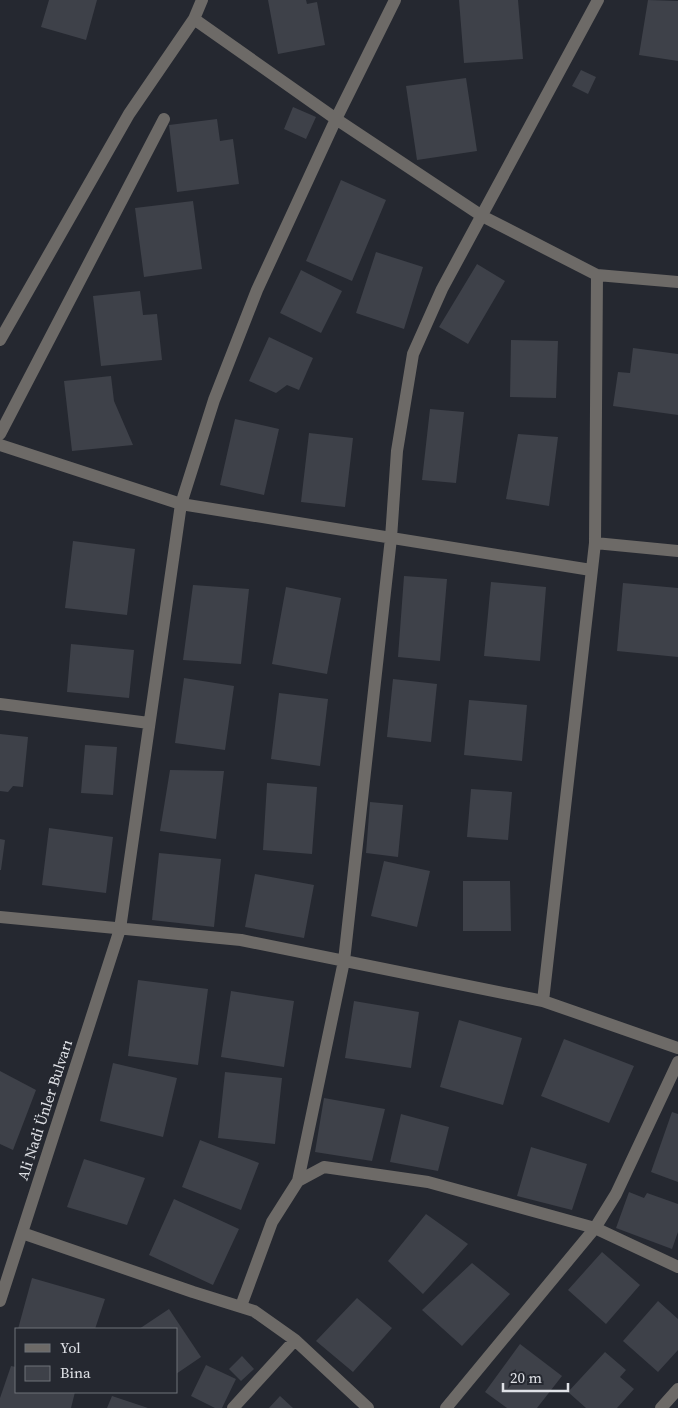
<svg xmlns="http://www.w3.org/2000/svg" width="678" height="1408" viewBox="0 0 678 1408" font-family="'Source Serif 4',serif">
	<rect width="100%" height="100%" fill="#252830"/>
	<path fill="#3e4149" d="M49,0H97L86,40L41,27Z
		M268,0H306L307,4L317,2L325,45L278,54Z
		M459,0H518L523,59L464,63Z
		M648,0L678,1V61L639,55Z
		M581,70L596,77L588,94L572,86Z
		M466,78L477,151L417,160L406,86Z
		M293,107L316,117L306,139L284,129Z
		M217,119L220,141L233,139L239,184L177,192L169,125Z
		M341,180L386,200L352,281L306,261Z
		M193,201L202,269L144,277L135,208Z
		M376,252L423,267L404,329L356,313Z
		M477,264L505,281L468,344L439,327Z
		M301,270L342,291L321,333L280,313Z
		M140,291L143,315L157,314L162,360L101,366L93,296Z
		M269,337L313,358L299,390L287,385L276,393L249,381Z
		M511,340L558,341L556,398L510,397Z
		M633,348L678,354V415L613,406L618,372L630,373Z
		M111,376L114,401L133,445L72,451L64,381Z
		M430,409L464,412L456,483L422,480Z
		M235,419L279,429L264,495L220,485Z
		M309,433L353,438L345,507L301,502Z
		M518,434L558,437L549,506L506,499Z
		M73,541L135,549L127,615L65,608Z
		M404,576L447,579L440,661L398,657Z
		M491,582L546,587L540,661L484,656Z
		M623,583L678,588V657L617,651Z
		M193,585L249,589L241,664L183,660Z
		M286,587L341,598L327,674L272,664Z
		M71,644L134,650L129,698L67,692Z
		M184,678L234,686L225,750L175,743Z
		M393,679L437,684L431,742L387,737Z
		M279,693L328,699L320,766L271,759Z
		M469,700L527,705L522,761L464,755Z
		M0,734L28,737L23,787L13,786L8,792L0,791Z
		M85,745L117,747L113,795L81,793Z
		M170,770L224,771L216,839L160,831Z
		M267,783L317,787L312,854L263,850Z
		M471,789L512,792L508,840L467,837Z
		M370,802L403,805L398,857L366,853Z
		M49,828L113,837L106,893L42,885Z
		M0,839L5,840L1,870H0Z
		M159,853L221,859L214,927L152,920Z
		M384,861L430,871L417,927L371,916Z
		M255,874L314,885L304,938L245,927Z
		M463,881H510L511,931H463Z
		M138,980L208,989L198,1065L128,1056Z
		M231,991L294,1001L284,1067L221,1057Z
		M354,1001L419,1012L411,1068L345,1058Z
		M459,1020L522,1038L503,1105L440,1087Z
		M564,1039L634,1066L609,1123L541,1096Z
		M113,1063L177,1078L163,1137L100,1121Z
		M0,1071L36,1090L13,1150L0,1144Z
		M225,1072L282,1078L275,1144L218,1138Z
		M324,1098L385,1109L372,1161L315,1152Z
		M672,1112L678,1114V1182L651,1172Z
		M401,1114L449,1127L438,1171L390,1162Z
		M200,1140L259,1163L241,1210L182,1187Z
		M531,1147L587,1164L572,1210L517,1196Z
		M84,1159L145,1178L127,1225L67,1207Z
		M629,1192L644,1198L647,1193L678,1204V1232L672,1249L616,1228Z
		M174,1199L239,1229L213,1285L149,1255Z
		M426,1214L468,1244L423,1294L388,1261Z
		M602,1252L640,1285L606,1324L568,1290Z
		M472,1263L510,1294L462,1346L422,1310Z
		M32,1278L105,1299L95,1329H18Z
		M357,1298L392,1328L353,1372L316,1341Z
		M658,1301L678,1319V1350L658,1372L623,1341Z
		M169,1309L201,1357L176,1374V1329H139Z
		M520,1344L562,1376L537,1408H507L485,1392Z
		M605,1352L626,1370L620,1377L634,1389L617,1408H586L568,1392Z
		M242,1356L254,1369L241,1381L229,1369Z
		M206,1365L236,1379L222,1408H215L191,1396Z
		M11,1366L16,1367V1392H75L71,1408H0V1398Z
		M112,1396L148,1408H107Z
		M280,1396L293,1408H269Z"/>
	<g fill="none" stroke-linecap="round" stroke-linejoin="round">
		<path stroke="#6d6a67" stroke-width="12" d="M194,19L336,119L482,216L597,275L678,282
			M0,340L129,114L194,19L202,0
			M0,434L164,119
			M0,445L181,504L591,570
			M595,543L597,275
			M0,704L149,723
			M0,917L241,940L543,1001L678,1048
			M543,1001L595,543L678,551
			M298,1181L344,961L391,538L397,451L413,354L442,289L598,0
			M22,1233L193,1292L254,1311L295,1340L368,1408
			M0,1301L120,929L181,504L214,400L257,290L336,119L395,0
			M241,1306L272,1222L298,1181L324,1167L428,1182L595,1228L678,1267
			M233,1408L295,1340
			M446,1408L595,1228L616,1194L678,1062
			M661,1408L678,1389"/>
	</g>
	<g text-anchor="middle" stroke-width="4" stroke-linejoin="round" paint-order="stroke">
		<g font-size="15" fill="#dfe1e6" stroke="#252830">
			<text transform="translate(45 1110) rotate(-72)" y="5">Ali Nadi Ünler Bulvarı</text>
		</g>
	</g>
	<rect x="15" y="1328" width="162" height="65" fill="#252830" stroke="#6f7279"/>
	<rect x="25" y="1344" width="25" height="8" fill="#6d6a67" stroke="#6f7279"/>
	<text x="60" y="1353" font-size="15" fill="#dfe1e6">Yol</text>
	<rect x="25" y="1366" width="25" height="15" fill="#3e4149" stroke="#6f7279"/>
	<text x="60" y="1378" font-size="15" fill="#dfe1e6">Bina</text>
	<path d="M503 1383v8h65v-8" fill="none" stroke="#dfe1e6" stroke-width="2.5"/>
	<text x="510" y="1383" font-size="15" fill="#dfe1e6" stroke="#252830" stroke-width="4" paint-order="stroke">20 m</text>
</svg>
